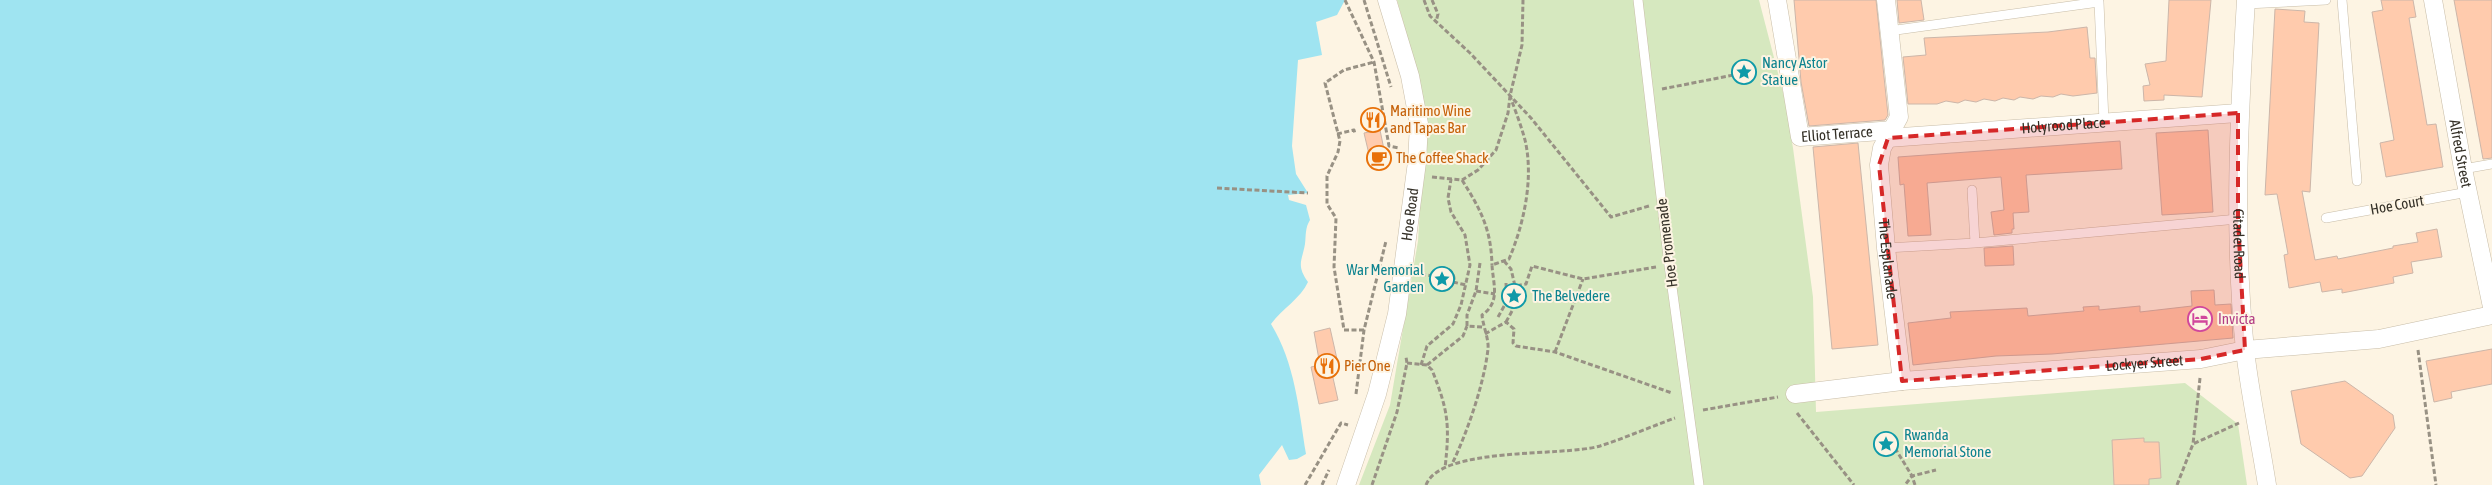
<svg xmlns="http://www.w3.org/2000/svg" width="2492" height="485" viewBox="0 0 2492 485" font-family="'Asap Condensed',sans-serif">
	<rect width="100%" height="100%" fill="#fdf4e3"/>
	<path fill="#d6e8bf" d="M1397,0H1759L1784,96L1793,148L1813,297L1816,412L2185,383L2238,424L2247,485H1359L1390,405L1418,241L1422,174C1437,137 1408,39 1397,0Z"/>
	<path fill="#9fe4f1" d="M0,0H1345L1337,15L1316,22L1322,55L1298,60L1292,146L1296,174L1308,193L1288,195L1289,200L1306,205L1310,220C1305,228 1306,235 1305,244C1302,261 1296,265 1308,282C1301,298 1282,309 1271,324C1295,363 1299,410 1306,454L1297,459L1289,460L1282,445L1259,475L1261,485H0Z"/>
	<path fill="#ffcbad" stroke="#ccb6a9" d="M1794,0H1876L1888,115L1885,120L1809,126L1801,82Z
		M1897,0H1921L1924,20L1899,23Z
		M2169,0H2211L2202,97L2164,95V100L2144,101L2143,86L2150,85L2145,64L2166,61Z
		M2381,0H2413L2416,17L2409,18L2427,125L2436,124L2443,167L2386,177L2380,143L2394,140L2372,12L2383,10Z
		M2454,0H2492V158L2483,159Z
		M2275,9L2305,11L2304,22L2319,23L2310,192L2302,191L2315,260L2337,256L2338,259L2393,248V246L2418,242L2416,233L2437,229L2442,257L2411,262L2413,273L2393,277L2394,283L2342,293V289L2322,292L2320,282L2289,288L2284,255L2288,254L2277,194L2265,195Z
		M2087,27L2090,58H2095L2097,93L2073,96L2061,94L2053,97L2041,96L2033,99L2020,97L2014,100L2003,98L1995,101L1984,99L1976,102L1965,100L1958,103L1946,101L1937,104H1908L1903,57L1926,55L1924,38L2048,32Z
		M1380,130L1387,164L1372,167L1364,133Z
		M2208,130L2213,212L2162,215L2156,133Z
		M2120,141L2122,169L2026,175L2029,212L2013,213L2014,229H2012V233L1994,235L1991,212L2004,210L2001,177L1927,183L1931,235L1908,236L1904,184L1900,185L1898,157Z
		M1858,143L1878,345L1832,349L1813,147Z
		M2013,246L2014,265L1985,266L1984,248Z
		M2214,290L2215,305L2231,304L2233,338L2052,354L1996,356L1913,365L1908,323L1951,318L1950,312L2027,308L2028,316L2084,311L2083,307L2099,306V310L2140,306V312L2192,306L2191,291Z
		M1330,328L1339,368L1331,369L1338,400L1319,404L1311,367L1320,365L1314,332Z
		M2492,349V384L2451,392L2452,398L2434,402L2426,361Z
		M2345,381L2393,415L2395,428L2362,476L2350,478L2301,444L2291,391Z
		M2144,438V442H2159L2161,478L2149,479V485H2114L2112,440Z"/>
	<g fill="none" stroke-linecap="round" stroke-linejoin="round">
		<defs>
			<path id="lane" d="M1638,0L1669,265L1699,485
				M2342,0L2357,181
				M2246,4L2326,0
				M1889,31L2099,2L2104,122
				M2463,169L2492,164
				M1972,190L1975,243
				M2326,218L2468,192
				M1886,248L1975,243L2238,219"/>
			<g id="street">
				<path id="s1" d="M1777,0L1800,137L1894,130"/>
				<path id="s2" d="M1886,0L1899,117L1882,148L1879,165L1886,248L1902,381"/>
				<path id="s3" d="M2246,0C2239,116 2233,233 2245,350C2250,395 2260,440 2267,485"/>
				<path id="s4" d="M2433,0L2463,169L2492,307"/>
				<path id="s5" d="M1888,138L2238,113"/>
				<path id="s6" d="M1795,394L1902,381L2201,359L2245,350L2379,339L2492,315"/>
				<path id="s7" d="M1346,485L1377,394L1397,314L1417,162L1419,124L1410,76L1387,0"/>
			</g>
		</defs>
		<use href="#lane" stroke="#c8bda8" stroke-width="10"/>
		<use href="#street" stroke="#c8bda8" stroke-width="19"/>
		<path stroke="#989184" stroke-width="3" stroke-dasharray="5 2.5" stroke-linecap="butt" d="M1345,0L1374,62L1389,146L1399,148
			M1364,0L1391,87
			M1424,0L1430,16L1470,53L1531,118L1611,217L1649,206
			M1432,0L1438,14L1436,22
			M1662,89L1739,74
			M1337,134L1354,130L1355,134
			M1432,177L1462,180L1478,170L1496,150L1508,113L1510,96L1522,45L1523,0
			M1462,180C1481,210 1491,229 1492,265
			M1217,188L1308,193
			M1504,261L1511,269L1515,286L1526,284L1532,266L1583,279L1656,267
			M1480,263L1476,291L1467,315V326L1483,327
			M1432 279a11 11 0 1 1 22 0a11 11 0 1 1-22 0Z
			M1421,274L1432,276
			M1453,282L1466,285
			M1506,283L1507,301L1513,303
			M1476,291L1495,294
			M1498,317L1507,301
			M1506,322L1512,311L1515,286
			M1364,330H1344L1334,267L1336,218L1327,204V176L1338,152L1340,141L1325,83L1344,70L1374,62
			M1485,334L1506,322L1514,329L1513,343L1516,346L1555,352L1672,393
			M2418,350L2436,485
			M1555,352L1583,279
			M1407,363L1427,365L1432,370C1448,410 1450,424 1445,468
			M1421,365L1427,346L1453,324L1461,305L1470,265L1465,235L1451,212L1448,198L1451,179
			M1427,365L1463,336L1467,326
			M2200,378L2193,444L2239,423
			M1356,394L1364,330L1386,241
			M1703,410L1778,397
			M1797,413L1854,485
			M1895,448L1912,476L1905,485
			M1453,462C1468,430 1484,384 1488,349C1489,339 1483,326 1482,315C1501,302 1493,284 1492,265L1509,259C1524,224 1534,178 1525,140C1521,125 1515,110 1510,96
			M1305,485L1341,423L1348,425
			M1322,485L1329,470
			M1372,485L1397,412L1407,363L1406,357
			M1426,485C1441,446 1562,457 1600,446C1625,438 1650,427 1675,418
			M1915,485L1912,476L1936,470
			M2177,485L2193,444"/>
		<use href="#lane" stroke="#fff" stroke-width="9"/>
		<use href="#street" stroke="#fff" stroke-width="18"/>
	</g>
	<path fill="#d62828" fill-opacity="0.2" stroke="#d62828" stroke-width="4" stroke-dasharray="10 6" stroke-linejoin="round" d="M2238,113V219L2245,350L2201,359L1902,381L1879,165L1888,138Z"/>
	<defs>
		<symbol id="sight-ring" viewBox="-11 -11 22 22"><circle r="9.5" fill="#fdf4e3" stroke="#0f9aa8" stroke-width="1.5"/><path d="M0-6L1.8-2.2L6-1.7L2.9 1.2L3.7 5.4L0 3.3L-3.7 5.4L-2.9 1.2L-6-1.7L-1.8-2.2Z" fill="#0f9aa8"/></symbol>
		<symbol id="restaurant-ring" viewBox="-11 -11 22 22"><circle r="9.5" fill="#fdf4e3" stroke="#e8710a" stroke-width="1.5"/><path d="M-5-6h1v4h1v-4h1v4h1v-4h1v5L-1.5 .5V6h-2V.5L-5-1ZM5-6V6H3V1.5H1.5Q1.5-4 5-6Z" fill="#e8710a"/></symbol>
		<symbol id="cafe-ring" viewBox="-11 -11 22 22"><circle r="9.5" fill="#fdf4e3" stroke="#e8710a" stroke-width="1.5"/><path d="M-5.5-4.5H6V0H3Q3 3.5 0 3.5H-2.5Q-5.5 3.5-5.5 0ZM3-3.2v2h1.7v-2ZM-6 4.5H4V6H-6Z" fill="#e8710a"/></symbol>
		<symbol id="hotel-ring" viewBox="-11 -11 22 22"><circle r="9.5" fill="#fdf4e3" stroke="#d1479c" stroke-width="1.5"/><path d="M-6-4.5h1.5V1H6V5H4.5V3h-9V5H-6ZM-4 0a1.8 1.8 0 1 1 3.6 0ZM.5 0V-2.5h3Q6-2.5 6 0Z" fill="#d1479c"/></symbol>
	</defs>
	<g fill-rule="evenodd">
		<use href="#sight-ring" x="1730" y="58" width="28" height="28"/>
		<use href="#restaurant-ring" x="1359" y="106" width="28" height="28"/>
		<use href="#cafe-ring" x="1365" y="144" width="28" height="28"/>
		<use href="#sight-ring" x="1428" y="265" width="28" height="28"/>
		<use href="#sight-ring" x="1500" y="282" width="28" height="28"/>
		<use href="#hotel-ring" x="2186" y="305" width="28" height="28"/>
		<use href="#restaurant-ring" x="1313" y="352" width="28" height="28"/>
		<use href="#sight-ring" x="1872" y="430" width="28" height="28"/>
	</g>
	<g text-anchor="middle" stroke-width="4" stroke-linejoin="round" paint-order="stroke">
		<g font-size="15" fill="#0d838f" stroke="#fdf4e3" text-anchor="start">
			<text x="1762" y="68">Nancy Astor<tspan x="1762" dy="17">Statue</tspan></text>
			<text x="1424" y="275" text-anchor="end">War Memorial<tspan x="1424" dy="17">Garden</tspan></text>
			<text x="1532" y="301">The Belvedere</text>
			<text x="1904" y="440">Rwanda<tspan x="1904" dy="17">Memorial Stone</tspan></text>
		</g>
		<g font-size="15" fill="#c56008" stroke="#fdf4e3" text-anchor="start">
			<text x="1390" y="116">Maritimo Wine<tspan x="1390" dy="17">and Tapas Bar</tspan></text>
			<text x="1396" y="163">The Coffee Shack</text>
			<text x="1344" y="371">Pier One</text>
		</g>
		<g font-size="15" fill="#343027" stroke="#fdf4e3">
			<text dy="5" stroke="none"><textPath href="#s5" startOffset="176">Holyrood Place</textPath></text>
			<text dy="5" stroke="none"><textPath href="#s1" startOffset="176">Elliot Terrace</textPath></text>
			<text dy="5" stroke="none"><textPath href="#s4" startOffset="156">Alfred Street</textPath></text>
			<text transform="translate(2397 205) rotate(-10)" y="5">Hoe Court</text>
			<text dy="5" stroke="none"><textPath href="#s7" startOffset="279">Hoe Road</textPath></text>
			<text transform="translate(1667 243) rotate(-97)" y="5">Hoe Promenade</text>
			<text dy="5" stroke="none"><textPath href="#s3" startOffset="244">Citadel Road</textPath></text>
			<text dy="5" stroke="none"><textPath href="#s2" startOffset="265">The Esplanade</textPath></text>
			<text dy="5" stroke="none"><textPath href="#s6" startOffset="351">Lockyer Street</textPath></text>
		</g>
		<g font-size="15" fill="#b23c85" stroke="#fdf4e3" text-anchor="start">
			<text x="2218" y="324">Invicta</text>
		</g>
	</g>
</svg>
